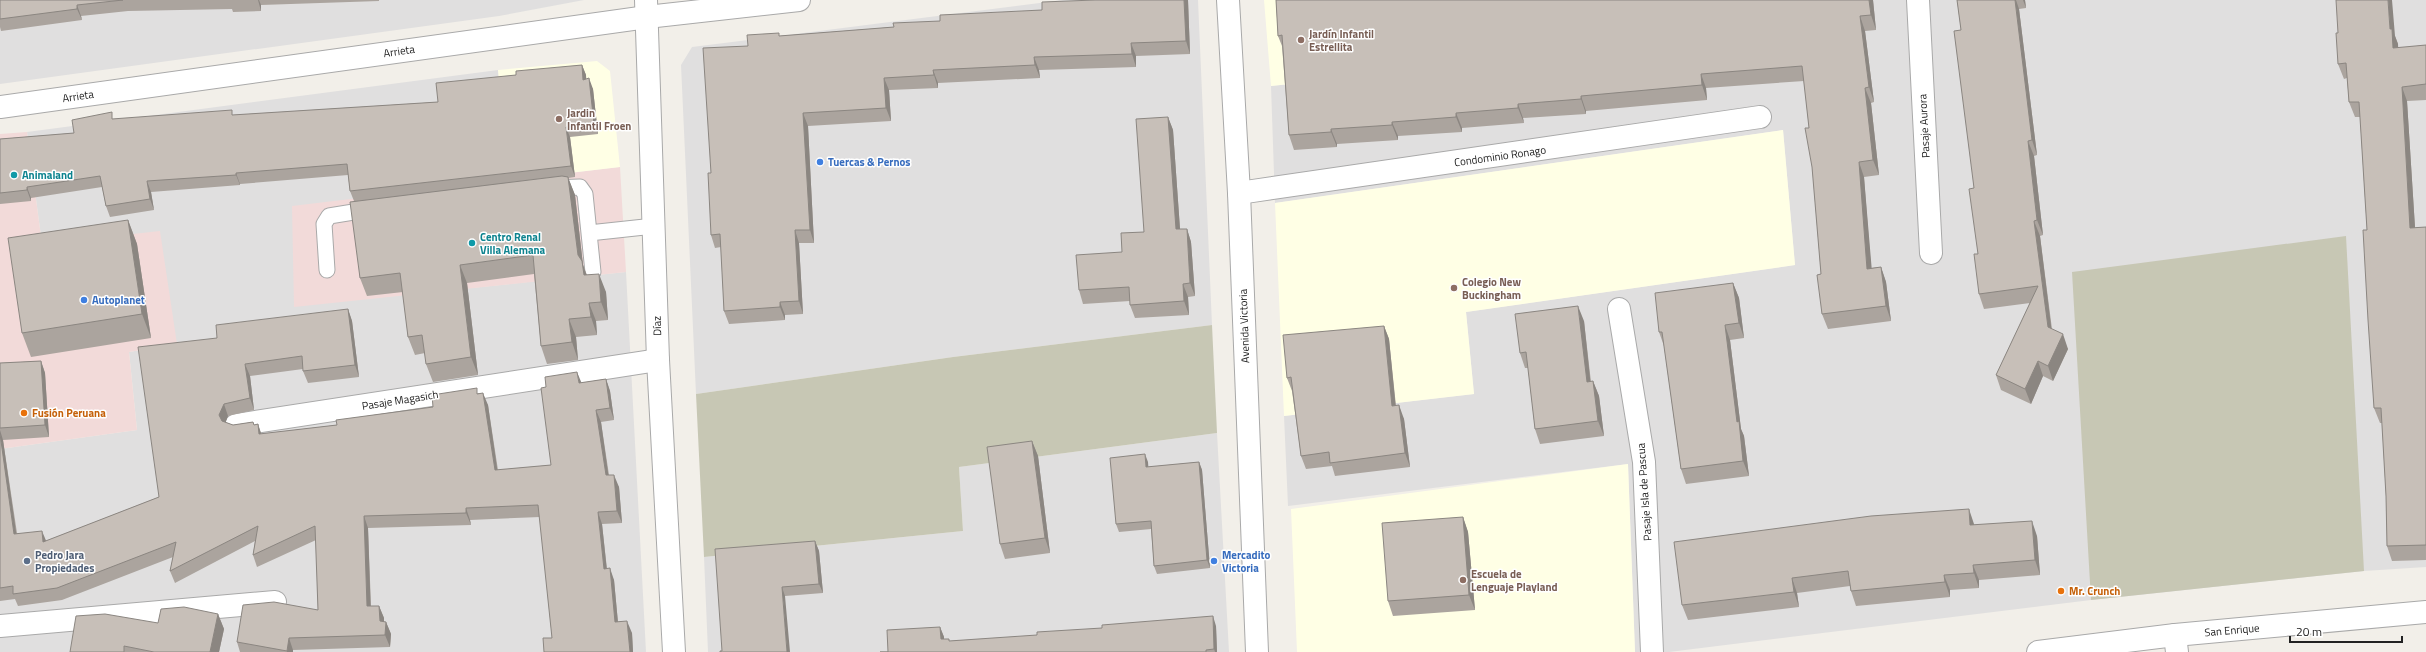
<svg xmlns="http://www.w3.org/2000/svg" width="2426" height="652" viewBox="0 0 2426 652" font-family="'Titillium Web',sans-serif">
	<rect width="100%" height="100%" fill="#f2efe9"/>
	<path fill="#e0dfdf" d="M0,0H584L499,16L0,84Z
		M1063,0H1198L1212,325L953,357L696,394L681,65L692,47Z
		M1334,0H2426V567L2364,571L2091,600L1669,652H1635L1628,464L1288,506L1284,416L1474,394L1466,312L1795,265L1783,130L1275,203L1271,86L1337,79Z
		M498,70L509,180L294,306L626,272L646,652H0V449L137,430L129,352L177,344L42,244L27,132Z
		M1217,433L1229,652H708L704,557L963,531L959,467Z"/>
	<path fill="#f2dad9" d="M27,132L42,244L160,231L177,344L129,352L137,430L0,449V134Z
		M620,167L626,272L294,307L292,206Z"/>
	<path fill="#ffffe5" d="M1264,0H1334L1337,79L1271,86Z
		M597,61L610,71L620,167L509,180L498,70Z
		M1783,130L1795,265L1466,312L1474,394L1284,416L1275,203Z
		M1628,464L1635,652H1297L1291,509Z"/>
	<path fill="#c7c7b4" d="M2346,236L2364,571L2091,600L2072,272Z
		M1212,325L1217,433L959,467L963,531L704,557L696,394L953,357Z"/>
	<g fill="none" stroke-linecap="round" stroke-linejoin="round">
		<defs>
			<path id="service" d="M551,188L580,187L585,194L593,272
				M589,233L654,226
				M327,270L324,224L329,216L372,209"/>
			<path id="minor" d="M1918,0L1931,253
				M0,107L647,17L799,0
				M1239,193L1760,117
				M1619,309L1644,462L1652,652
				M236,425L658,360
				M0,626L275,602
				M2175,635L2177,652"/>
			<path id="tertiary" d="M646,0L658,360L674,652
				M1228,0L1239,193L1257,652
				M2038,652L2175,635L2426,612"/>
		</defs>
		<use href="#service" stroke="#a9a9a9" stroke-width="17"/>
		<use href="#minor" stroke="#a9a9a9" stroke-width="24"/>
		<use href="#tertiary" stroke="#a9a9a9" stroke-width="24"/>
		<use href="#service" stroke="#fff" stroke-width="15"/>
		<use href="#minor" stroke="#fff" stroke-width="22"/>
		<use href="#tertiary" stroke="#fff" stroke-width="22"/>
	</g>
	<path fill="#aba49e" d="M0,0H379V1L261,5V11L233,12L232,9L128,11L81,16L82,20L1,31L0,27Z
		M1095,0H1188L1190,54L1136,56V67L1039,70L1040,78L938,83V88L889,90L891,121L808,126L814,243H799L803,314L785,315V320L729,324L724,311L721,247L715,248L711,235V173L780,36L894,27L940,21L1042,10Z
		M1276,0H1873L1876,30L1865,31L1874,102L1871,103L1879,175L1864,177L1871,268L1881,267L1886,282L1891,321L1828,329L1822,314L1821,274L1809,128L1804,81L1706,88L1707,100L1586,111V114L1523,118L1524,123L1462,128V132L1398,136V140L1337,144V147L1294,150L1289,135L1282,46L1278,36Z
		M1957,0H2025L2026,8L2019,9L2037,155L2034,156L2043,235L2040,236L2052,329L2068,349L2053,381L2043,376L2031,404L2001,390L1996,375L2030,303L1984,309L1979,294L1978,254L1974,188L1961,30Z
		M2338,33L2395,36L2398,44V48L2426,45V100L2407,101L2415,228L2426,227V560L2392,561L2387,546L2386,496L2382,423H2380L2374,408L2367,230L2360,117H2355L2349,102L2347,78L2344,79L2338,64Z
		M582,65L586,75V79L593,89L598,134L570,137L575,177L568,178L575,195L583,265L587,275L606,292L608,320L596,321L597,335L576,337L578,360L547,364L541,346L534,274L467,283L478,375L433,382L426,364L425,353L415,355L408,337L403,292L367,296L360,278L354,201L350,191L348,175L240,184V185L151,192L154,210L110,217L106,206L102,187L31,198V201L0,204V139L74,133L114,119L233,115L438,102L516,75Z
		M1168,117L1173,130L1180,229H1187L1191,242L1195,296L1188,297L1189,315L1135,318L1130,305V301L1083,304L1079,290L1122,252L1144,232Z
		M128,220L137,244L151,338L31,357L22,333Z
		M1733,283L1739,298L1744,338L1730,340L1741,429L1744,436L1749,476L1686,484L1681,469L1664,346L1659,332Z
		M348,309L352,321L359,377L308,383L303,371V369L250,376L254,410L228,416L225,422L233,425L253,422L254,425L258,424L261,434L337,425L433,407L479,393L488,405L498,470L551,465L581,383L606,379L610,391L614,420L601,422L609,475L619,487L622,523L602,524L607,569L614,580L618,622L632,633L633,652H544L552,638L540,517L470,520L471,525L368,528L371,606H379L384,618V622H386L391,634L390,647L293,650V652H240L237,642L318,610L316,540L257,567L253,555L255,541L175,583L170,571L173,557L62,600L18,606L15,599L0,601V363L41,361L45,373L49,437L3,440L17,533L46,541L159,497L217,338Z
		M1584,321L1591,382L1593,381L1599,396L1604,436L1540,444L1535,429L1528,368H1525L1520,353Z
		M1384,326L1389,339L1396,406L1404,419L1410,467L1335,476L1332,466L1306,469L1301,456L1292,391L1287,378Z
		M1032,441L1038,456L1050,553L1005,559L1000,544Z
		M1148,462V467L1199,462L1202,470L1210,568L1157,574L1154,566L1151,529L1119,532L1116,524Z
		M1463,517L1468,532L1475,610L1393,616L1388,601Z
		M1974,525L2037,536L2040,575L1979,580V588L1950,590V597L1856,606L1851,591L1850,586L1797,593L1799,607L1688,620L1682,605Z
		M815,541L819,551L823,593L785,596L722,651Z
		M218,614L224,629L219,652H70L158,623Z
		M1216,626L1217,652H880H888L940,627L944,637V639L950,641Z"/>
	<path fill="#8b8681" d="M258,0H259L261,5V11Z
		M1184,0H1188L1190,54L1186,41Z
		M1869,0H1873L1876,30L1871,15Z
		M2015,0H2016L2019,9L2037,155L2032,140Z
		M2023,0H2025L2026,8Z
		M2388,0H2392L2395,36L2398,44L2399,63L2393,48L2390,29Z
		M77,5L81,16L82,20L77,9Z
		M1860,16L1865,31L1874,102L1869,87Z
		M1131,43L1136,56V67L1132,54Z
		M1034,57L1039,70L1040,78L1035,65Z
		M582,65L586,75L587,91L583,80Z
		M933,70L938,83V88L934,75Z
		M1701,74L1706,88L1707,100L1702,85Z
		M589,78L593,89L598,134L594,124Z
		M884,78L889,90L891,121L886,108Z
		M2402,87L2407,101L2416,243L2410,228Z
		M1865,88L1871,103L1879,175L1873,160Z
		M1581,96L1586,111V114L1581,99Z
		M1518,104L1523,118L1524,123L1518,108Z
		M803,113L808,126L814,243L810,230Z
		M1456,113L1462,128V132L1456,117Z
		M1168,117L1173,130L1181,243L1176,229Z
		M1392,122L1398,136V140L1392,125Z
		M566,127L570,137L575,177L571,166Z
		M1331,129L1337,144V147L1331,132Z
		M2028,141L2034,156L2043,235L2037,220Z
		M1859,162L1864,177L1873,284L1867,269Z
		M236,173L240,184V185L236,175Z
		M568,177L575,195L583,265L588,279L584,275L578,255Z
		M147,181L151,192L154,210L150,199Z
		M27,187L31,198V201L27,190Z
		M128,220L137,244L151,338L142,314Z
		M2034,221L2040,236L2053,342L2048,327Z
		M1187,229L1191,242L1195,296L1190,283Z
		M795,230L799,243L803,314L799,301Z
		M460,265L467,283L478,375L471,357Z
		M1881,267L1886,282L1891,321L1886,306Z
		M599,274L606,292L608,320L601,302Z
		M1733,283L1739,298L1744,338L1739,323Z
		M1183,284L1188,297L1189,315L1184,301Z
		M780,302L785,315V320L780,307Z
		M589,303L596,321L597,335L591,317Z
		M1578,306L1584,321L1592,397L1587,382Z
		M348,309L352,321L359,377L355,365Z
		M569,319L576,337L578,360L572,342Z
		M1725,325L1730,340L1741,429L1744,436L1749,476L1743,461L1737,422Z
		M1384,326L1389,339L1397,420L1392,406Z
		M2063,334L2068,349L2053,381L2048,366Z
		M41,361L45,373L49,437L45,425Z
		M2038,361L2043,376L2031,404L2025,389Z
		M245,364L250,376L254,410L250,398Z
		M577,372L582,384L579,383Z
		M606,379L610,391L614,420L610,408Z
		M1593,381L1599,396L1604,436L1598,421Z
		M483,393L488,405L499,482L495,470Z
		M224,404L228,416L224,427L219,415Z
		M1399,405L1404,419L1410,467L1405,453Z
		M596,410L601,422L610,487L606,475Z
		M258,424L262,436L259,434Z
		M0,430L3,440L18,546L14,534L0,434Z
		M1032,441L1038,456L1050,553L1045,538Z
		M1145,454L1148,462L1149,476L1146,467Z
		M1199,462L1202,470L1210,568L1207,560Z
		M614,475L619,487L622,523L617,511Z
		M466,508L470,520L471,525L466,513Z
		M1969,509L1974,524L1975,540L1970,525Z
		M598,512L602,524L608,581L604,569Z
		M364,516L368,528L371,618L367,606Z
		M1463,517L1468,532L1475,610L1469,595Z
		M2032,521L2037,536L2040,575L2035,560Z
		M42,531L47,543L43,542Z
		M815,541L819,551L823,593L819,584Z
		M1973,565L1979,580V588L1974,573Z
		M610,568L614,580L619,634L615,622Z
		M1944,575L1950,590V597L1945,582Z
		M1792,578L1797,593L1799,607L1794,592Z
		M782,587L785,596L790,652H787Z
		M379,606L384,618V633L380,621Z
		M218,614L224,629L219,652H210Z
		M1213,616L1216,626L1217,652H1215L1214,649Z
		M627,621L632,633L633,652H630Z
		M386,622L391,634L390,647L385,635Z
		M940,627L944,637V649L941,639Z
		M289,638L293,650V652H287V651Z"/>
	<path fill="#c7bfb8" stroke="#8b8681" d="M0,0H123L77,5V9L0,19Z
		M1095,0H1184L1186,41L1131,43L1132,54L1034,57L1035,65L933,70L934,75L884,78L886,108L803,113L810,230H795L799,301L780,302V307L724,311L720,234L711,235L708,173H711L703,48L748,46L747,35L779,33V36L894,27L893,23L940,21V15L1042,10V2Z
		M1276,0H1869L1871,15L1860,16L1869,87L1865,88L1873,160L1859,162L1867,269L1881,267L1886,306L1822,314L1817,275L1821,274L1812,167L1805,128H1809L1802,66L1701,74L1702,85L1581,96V99L1518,104V108L1456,113V117L1392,122V125L1331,129V132L1289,135L1282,35L1278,36Z
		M1957,0H2015L2032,140L2028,141L2037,220L2034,221L2048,327L2063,334L2048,366L2038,361L2025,389L1996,375L2038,286L1979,294L1974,254H1978L1969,189L1974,188L1954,31L1961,30Z
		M2336,0H2388L2390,29H2392L2393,48L2426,45V84L2402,87L2410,228L2426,227V545L2387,546L2386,496L2381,408H2374L2368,320L2363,230H2367L2359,102H2349L2346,63L2338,64L2336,33H2338Z
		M582,65L583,80L589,78L594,124L566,127L571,166L350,191L347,164L236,173V175L147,181L150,199L106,206L100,176L27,187V190L0,193V139L74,133L72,120L112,112V119L232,110V115L438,102L436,83L516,75V71Z
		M1168,117L1176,229H1187L1190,283L1183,284L1184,301L1130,305L1129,287L1079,290L1076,255L1122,252L1121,233L1144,232L1136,119Z
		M562,176L568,177L578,255L582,261L584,275L599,274L601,302L589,303L591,317L569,319L572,342L541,346L533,255L460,265L471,357L426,364L422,335L408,337L400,273L360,278L350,202Z
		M128,220L142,314L22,333L8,238Z
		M1733,283L1739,323L1725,325L1737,422L1739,421L1743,461L1681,469L1662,332H1659L1655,293Z
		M1578,306L1587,382L1593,381L1598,421L1535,429L1526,352L1520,353L1515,314Z
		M348,309L355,365L303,371L302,356L245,364L250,398L224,404L219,415L222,421L233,425L253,422L254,425L258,424L259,434L337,425L336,420L433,407L432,395L477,388V394L483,393L495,470L551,465L541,388L546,387L545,377L577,372L579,383L606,379L610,408L596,410L606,475H614L617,511L598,512L604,569L610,568L615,622L627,621L630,652H544L543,638H552L538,505L466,508V513L364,516L367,606H379L380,621L386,622L385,635L289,638L287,651L237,642L243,605L274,602L318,610L315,526L253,555L258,526L170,571L176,542L57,588L13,594V586L0,588V434L14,534L42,531L43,542L159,497L138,347L217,338L216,325Z
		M1384,326L1392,406L1399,405L1405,453L1330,463L1329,452L1301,456L1291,377L1287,378L1283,335Z
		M41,361L45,425L0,428V363Z
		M1032,441L1045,538L1000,544L987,447Z
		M1145,454L1146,467L1199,462L1207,560L1154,566L1151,521L1116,524L1110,458Z
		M1969,509L1970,525L2032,521L2035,560L1973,565L1974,573L1944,575L1945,582L1851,591L1848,571L1792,578L1794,592L1682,605L1674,542L1871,516Z
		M1463,517L1469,595L1388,601L1382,523Z
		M815,541L819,584L782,587L787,652H720V651H722L715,549Z
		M184,607L218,614L210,652H154L124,646V652H70L76,616L105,614L158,623L161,609Z
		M1213,616L1214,649L1206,650V652H880H888L887,630L940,627L941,639H949V641L1037,635V632L1102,628V625Z"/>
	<g fill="#8d6e63" stroke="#fff" stroke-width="1.5">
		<circle cx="1301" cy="40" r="4"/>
		<circle cx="559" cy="119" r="4"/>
		<circle cx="1454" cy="288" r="4"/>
		<circle cx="1463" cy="580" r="4"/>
	</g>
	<g fill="#3f7fe0" stroke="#fff" stroke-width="1.5">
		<circle cx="820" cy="162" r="4"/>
		<circle cx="84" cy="300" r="4"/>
		<circle cx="1214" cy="561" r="4"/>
	</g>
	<g fill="#0f9aa8" stroke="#fff" stroke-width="1.5">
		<circle cx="14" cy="175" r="4"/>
		<circle cx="472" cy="243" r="4"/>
	</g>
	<g fill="#e8710a" stroke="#fff" stroke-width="1.5">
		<circle cx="24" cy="413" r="4"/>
		<circle cx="2061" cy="591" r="4"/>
	</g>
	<circle fill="#5c6f8a" stroke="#fff" stroke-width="1.5" cx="27" cy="561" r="4"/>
	<g text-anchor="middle" stroke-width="3" stroke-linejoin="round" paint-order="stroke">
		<g font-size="11" font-weight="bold" fill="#785e54" stroke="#fff" text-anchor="start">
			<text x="1309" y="38">Jardín Infantil<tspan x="1309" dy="13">Estrellita</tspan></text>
			<text x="567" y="117">Jardin<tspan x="567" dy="13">Infantil Froen</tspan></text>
			<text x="1462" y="286">Colegio New<tspan x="1462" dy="13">Buckingham</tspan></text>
			<text x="1471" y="578">Escuela de<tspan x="1471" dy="13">Lenguaje Playland</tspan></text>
		</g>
		<g font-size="11" fill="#222" stroke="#fff">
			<text transform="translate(399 51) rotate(-8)" y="4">Arrieta</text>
			<text transform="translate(78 96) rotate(-8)" y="4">Arrieta</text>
			<text transform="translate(1924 126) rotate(-93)" y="4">Pasaje Aurora</text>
			<text transform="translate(1500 156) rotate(-8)" y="4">Condominio Ronago</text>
			<text transform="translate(657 326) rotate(-92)" y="4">Díaz</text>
			<text transform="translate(1244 326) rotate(-92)" y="4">Avenida Victoria</text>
			<text transform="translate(400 400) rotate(-9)" y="4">Pasaje Magasich</text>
			<text transform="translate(1644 492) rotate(-94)" y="4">Pasaje Isla de Pascua</text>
			<text transform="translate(2232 630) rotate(-5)" y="4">San Enrique</text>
		</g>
		<g font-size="11" font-weight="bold" fill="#366cbe" stroke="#fff" text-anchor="start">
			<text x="828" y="166">Tuercas &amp; Pernos</text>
			<text x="92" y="304">Autoplanet</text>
			<text x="1222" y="559">Mercadito<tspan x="1222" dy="13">Victoria</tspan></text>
		</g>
		<g font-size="11" font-weight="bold" fill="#0d838f" stroke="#fff" text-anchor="start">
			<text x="22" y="179">Animaland</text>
			<text x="480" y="241">Centro Renal<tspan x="480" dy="13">Villa Alemana</tspan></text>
		</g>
		<g font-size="11" font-weight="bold" fill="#c56008" stroke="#fff" text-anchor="start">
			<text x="32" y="417">Fusión Peruana</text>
			<text x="2069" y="595">Mr. Crunch</text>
		</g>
		<g font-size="11" font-weight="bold" fill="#4e5e75" stroke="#fff" text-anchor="start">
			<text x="35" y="559">Pedro Jara<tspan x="35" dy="13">Propiedades</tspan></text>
		</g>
	</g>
	<path d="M2290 636v6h112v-6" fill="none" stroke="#222222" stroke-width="2"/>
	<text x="2296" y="636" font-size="12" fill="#222222" stroke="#ffffff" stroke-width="3" paint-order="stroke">20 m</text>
</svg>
